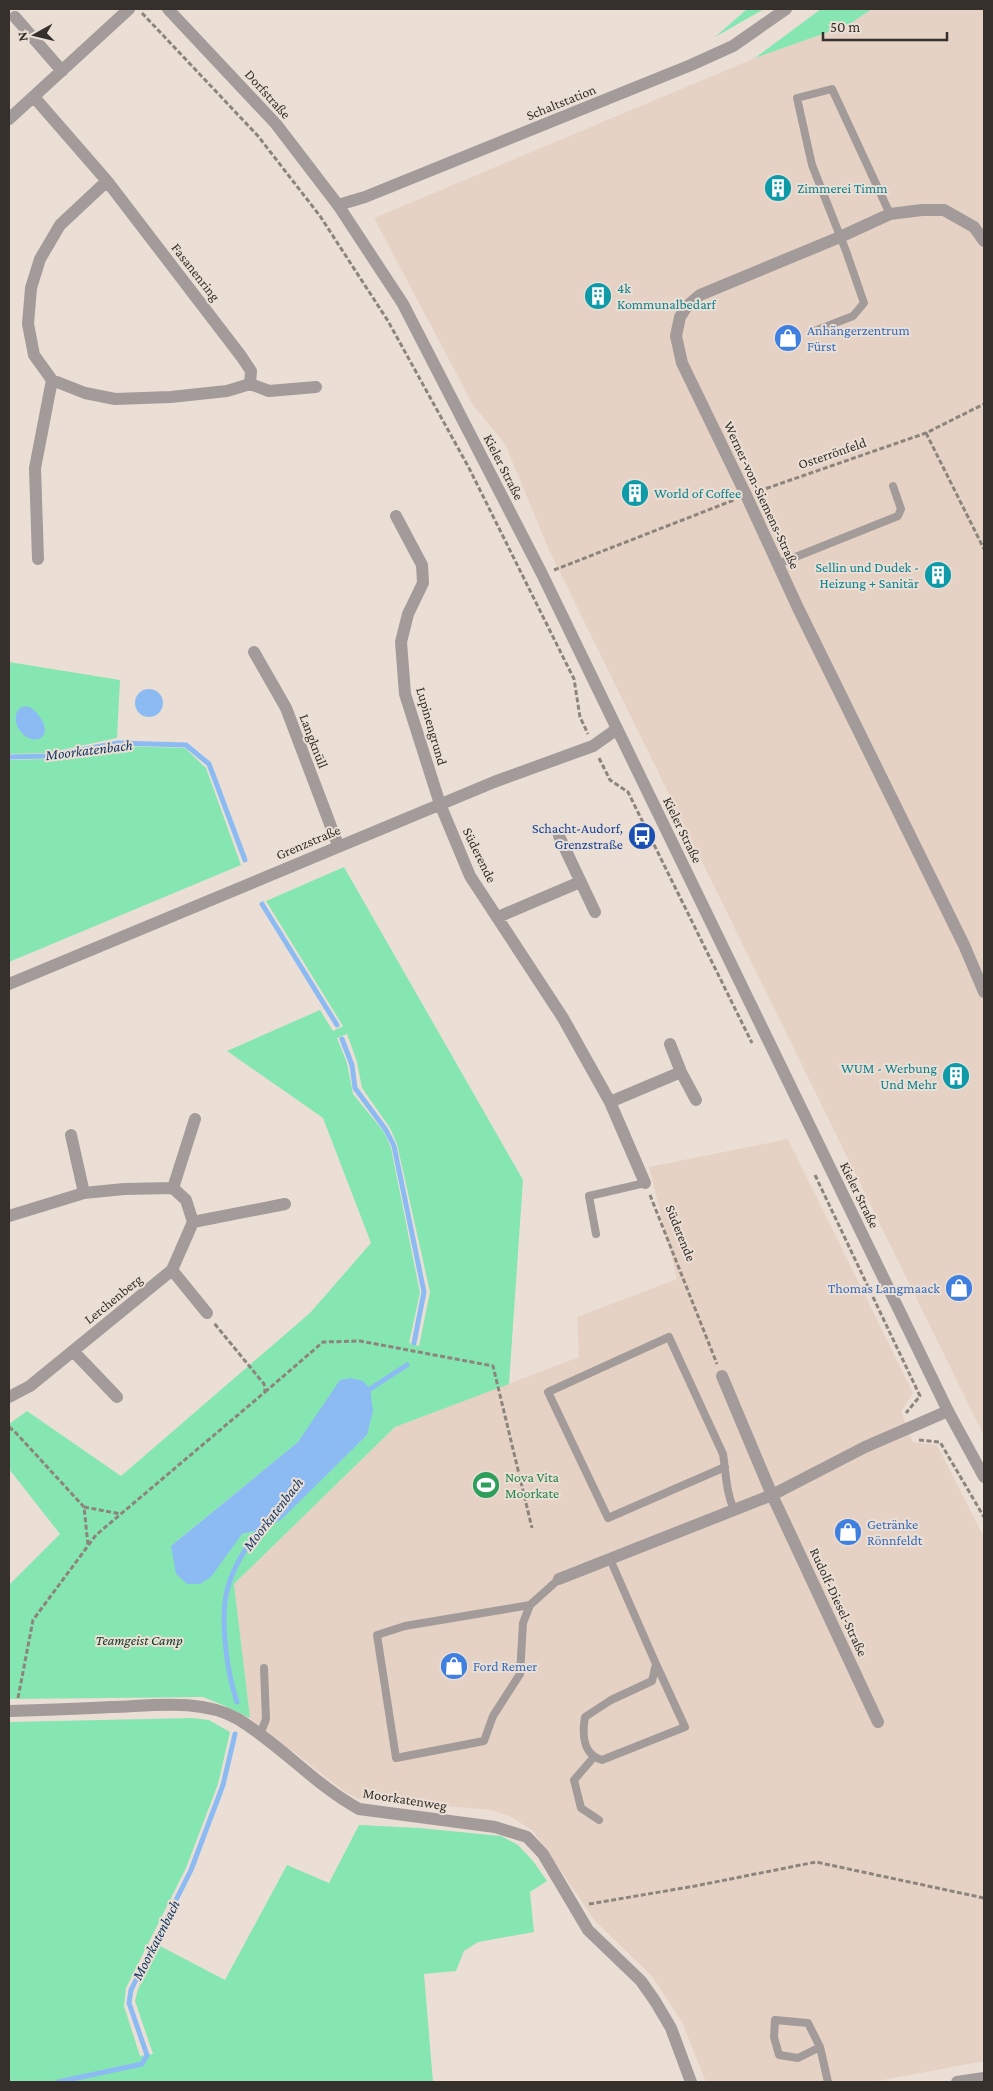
<svg xmlns="http://www.w3.org/2000/svg" width="993" height="2091" viewBox="0 0 993 2091" font-family="'Crimson Pro',serif">
	<rect width="100%" height="100%" fill="#ebdfd5"/>
	<path fill="#e5d2c4" d="M872,9H984V1436L549,550L505,444L473,405L374,218L755,58L848,25Z
		M788,1139L913,1393L901,1412L913,1442L937,1445L984,1537V2061L873,2082H706L682,2022L651,1975L596,1922L533,1831L512,1817L492,1810L359,1799L345,1792L250,1718L234,1584L395,1427L579,1357L577,1317L677,1279L649,1167Z"/>
	<path fill="#86e6b1" fill-rule="evenodd" d="M747,9H764L715,37Z
		M821,9H872L848,25L755,58Z
		M9,662L120,680L117,738L47,753L9,754Z
		M118,746L185,748L206,768L241,865L9,962V760L45,759Z
		M344,867L523,1180L509,1384L395,1427L234,1584L250,1718L225,1706L203,1697L9,1699V1585L60,1534L9,1469V1424L27,1411L121,1476L310,1313L371,1243L323,1118L227,1051L320,1010L333,1031L343,1026L266,901ZM347,1034L357,1062L362,1088L390,1128L397,1144L430,1292L419,1346L409,1343L420,1293L391,1148L384,1132L353,1094L347,1063L337,1038ZM312,1423L367,1435L271,1526L242,1534L171,1546L298,1442Z
		M192,1718L209,1720L230,1732L218,1784L186,1868L126,1988L124,2006L140,2056L153,2054L135,2001L138,1989L160,1946L225,1980L287,1865L329,1883L359,1825L419,1828L501,1836L518,1845L533,1861L547,1881L530,1892L534,1932L478,1942L464,1951L456,1971L424,1974L433,2082H9V1722Z"/>
	<path fill="#8cbbf3" d="M135 703a14 14 0 1 1 28 0a14 14 0 1 1-28 0Z
		M21,707C24,707 26,706 29,707C37,710 51,729 42,737C28,748 5,720 21,707Z
		M351,1378L363,1381L370,1389L373,1411L367,1435L282,1519L271,1526L242,1534L211,1577L200,1584H187L176,1574L171,1546L298,1442L340,1380Z"/>
	<g fill="none" stroke-linecap="round" stroke-linejoin="round">
		<path stroke="#8cbbf3" stroke-width="5" d="M9,757L46,756L118,743L186,745L209,764L245,860
			M262,904L337,1025
			M342,1039L352,1065L355,1088L386,1130L394,1146L424,1292L414,1343
			M367,1393L370,1389L407,1365
			M237,1702C227,1673 219,1617 228,1587C234,1564 250,1541 264,1523
			M58,2082L142,2064L147,2055L129,2003L131,1990L191,1870L223,1785L235,1734"/>
		<path stroke="#8c847d" stroke-width="3" stroke-dasharray="5 2.5" stroke-linecap="butt" d="M142,13L258,136L320,216L388,321L469,468L574,679L580,717L588,734
			M926,433L984,549
			M759,491L926,433L984,404
			M554,570L734,500
			M599,758L610,780L628,792L752,1043
			M815,1175L920,1396L906,1413
			M650,1195L717,1364
			M265,1392L323,1342L360,1341L493,1366L532,1528
			M9,1427L16,1433L84,1507L88,1545
			M919,1440L940,1442L984,1517
			M84,1507L121,1514
			M18,1698L33,1620L96,1535L265,1392L264,1384L214,1323
			M589,1904L695,1886L816,1862L984,1898"/>
		<path stroke="#a29b99" stroke-width="8" d="M812,332L853,316L864,303L846,251L812,165L797,98L832,89L890,214
			M778,564L898,516L901,509L893,486
			M596,1234L589,1196L645,1183
			M725,1467L608,1518L548,1392L669,1337L723,1454C726,1473 726,1492 734,1510
			M610,1559L656,1664L652,1681L611,1700L585,1717C582,1734 583,1755 602,1760L685,1727L656,1664
			M530,1605L405,1626L377,1635L396,1758L484,1741L493,1716L520,1674L523,1623L530,1605L559,1579
			M260,1735L266,1719L264,1668
			M593,1758L574,1780L581,1808L599,1820
			M820,2047L798,2058L779,2055L774,2037L775,2020L808,2023L820,2047L828,2082"/>
		<path stroke="#a29b99" stroke-width="12" d="M15,17L62,71
			M34,97L107,181L241,356L251,371L250,384L227,391L171,397L115,399L85,393L52,380L34,355L28,324L31,288L40,259L60,225L107,181
			M9,119L129,9
			M338,205L365,197L691,65L733,46L786,9
			M984,241L974,227L944,210H922L890,214L840,237L700,295L687,306L680,317L676,336L682,363L746,495L798,608L964,945L984,992
			M250,384L269,391L316,387
			M396,516L422,565L423,583L408,614L401,642L405,694L440,804L470,876L563,1018L610,1102L645,1183
			M38,559L35,468L52,380
			M254,652L286,708L338,845
			M559,836L595,912
			M498,917L580,882
			M9,984L494,782L593,746L617,729
			M670,1044L681,1072L696,1100
			M610,1102L681,1072
			M71,1135L84,1193
			M173,1188L195,1119
			M9,1216L84,1193L124,1189L173,1188L186,1200L193,1222L172,1270L30,1386L9,1397
			M193,1222L285,1204
			M172,1270L207,1313
			M73,1351L117,1397
			M722,1376L772,1495L878,1722
			M559,1579L772,1495L865,1447L948,1411
			M9,1711C43,1710 77,1709 111,1707C151,1706 201,1698 238,1719C281,1745 315,1785 359,1809L495,1827L527,1837L543,1854L588,1930L641,1981L655,2001L671,2028L691,2082
			M957,2082L984,2078"/>
		<path stroke="#a29b99" stroke-width="12" d="M168,9L276,124L338,205L403,304L542,574L948,1411L984,1477"/>
	</g>
	<defs>
		<symbol id="building-disc" viewBox="-11 -11 22 22"><circle r="9.5" fill="#0f9aa8" stroke="#ebdfd5"/><path d="M-4-6H4V6H1V3H-1V6H-4ZM-2.5-4.3h1.7v1.8h-1.7ZM.8-4.3h1.7v1.8H.8ZM-2.5-1h1.7V.8h-1.7ZM.8-1h1.7V.8H.8Z" fill="#fff"/></symbol>
		<symbol id="shop-disc" viewBox="-11 -11 22 22"><circle r="9.5" fill="#3f7fe0" stroke="#ebdfd5"/><path d="M-5-2.5h2.3a2.7 3.5 0 0 1 5.4 0H5L5.5 6h-11ZM-1.5-2.5h3a1.5 2.3 0 0 0-3 0Z" fill="#fff"/></symbol>
		<symbol id="bus-disc" viewBox="-11 -11 22 22"><circle r="9.5" fill="#1a4fb4" stroke="#ebdfd5"/><path d="M-5-6H5V4H4V6H2V4H-2V6H-4V4H-5ZM-3.5-4V0h7V-4ZM-3.5 1.2v1.5H-2V1.2ZM2 1.2v1.5H3.5V1.2Z" fill="#fff"/></symbol>
		<symbol id="stadium-disc" viewBox="-11 -11 22 22"><circle r="9.5" fill="#2e9e5b" stroke="#ebdfd5"/><path d="M0-5a6.5 5 0 1 0 0 10a6.5 5 0 1 0 0-10ZM-3.5-1.8h7v3.6h-7Z" fill="#fff"/></symbol>
	</defs>
	<g fill-rule="evenodd">
		<use href="#building-disc" x="762" y="172" width="32" height="32"/>
		<use href="#building-disc" x="582" y="280" width="32" height="32"/>
		<use href="#shop-disc" x="772" y="322" width="32" height="32"/>
		<use href="#building-disc" x="619" y="477" width="32" height="32"/>
		<use href="#building-disc" x="922" y="559" width="32" height="32"/>
		<use href="#bus-disc" x="626" y="820" width="32" height="32"/>
		<use href="#building-disc" x="940" y="1060" width="32" height="32"/>
		<use href="#shop-disc" x="943" y="1272" width="32" height="32"/>
		<use href="#stadium-disc" x="470" y="1469" width="32" height="32"/>
		<use href="#shop-disc" x="832" y="1516" width="32" height="32"/>
		<use href="#shop-disc" x="438" y="1650" width="32" height="32"/>
	</g>
	<g text-anchor="middle" stroke-width="4" stroke-linejoin="round" paint-order="stroke">
		<g font-size="14" fill="#35302c" stroke="#ebdfd5">
			<text transform="translate(268 94) rotate(48)" y="5">Dorfstraße</text>
			<text transform="translate(561 102) rotate(-22)" y="5">Schaltstation</text>
			<text transform="translate(196 272) rotate(52)" y="5">Fasanenring</text>
			<text transform="translate(832 453) rotate(-19)" y="5">Osterrönfeld</text>
			<text transform="translate(504 467) rotate(63)" y="5">Kieler Straße</text>
			<text transform="translate(762 495) rotate(65)" y="5">Werner-von-Siemens-Straße</text>
			<text transform="translate(432 726) rotate(74)" y="5">Lupinengrund</text>
			<text transform="translate(314 741) rotate(69)" y="5">Langknüll</text>
			<text transform="translate(683 830) rotate(64)" y="5">Kieler Straße</text>
			<text transform="translate(308 842) rotate(-23)" y="5">Grenzstraße</text>
			<text transform="translate(480 855) rotate(64)" y="5">Süderende</text>
			<text transform="translate(860 1195) rotate(64)" y="5">Kieler Straße</text>
			<text transform="translate(681 1233) rotate(68)" y="5">Süderende</text>
			<text transform="translate(113 1299) rotate(-39)" y="5">Lerchenberg</text>
			<text transform="translate(839 1602) rotate(65)" y="5">Rudolf-Diesel-Straße</text>
			<text transform="translate(405 1799) rotate(9)" y="5">Moorkatenweg</text>
		</g>
		<g font-size="14" fill="#0d838f" stroke="#ebdfd5" text-anchor="start">
			<text x="797" y="193">Zimmerei Timm</text>
			<text x="617" y="293">4k<tspan x="617" dy="16">Kommunalbedarf</tspan></text>
			<text x="654" y="498">World of Coffee</text>
			<text x="919" y="572" text-anchor="end">Sellin und Dudek -<tspan x="919" dy="16">Heizung + Sanitär</tspan></text>
			<text x="937" y="1073" text-anchor="end">WUM - Werbung<tspan x="937" dy="16">Und Mehr</tspan></text>
		</g>
		<g font-size="14" fill="#366cbe" stroke="#ebdfd5" text-anchor="start">
			<text x="807" y="335">Anhängerzentrum<tspan x="807" dy="16">Fürst</tspan></text>
			<text x="940" y="1293" text-anchor="end">Thomas Langmaack</text>
			<text x="867" y="1529">Getränke<tspan x="867" dy="16">Rönnfeldt</tspan></text>
			<text x="473" y="1671">Ford Remer</text>
		</g>
		<g font-size="14" fill="#164399" stroke="#ebdfd5" text-anchor="end">
			<text x="623" y="833">Schacht-Audorf,<tspan x="623" dy="16">Grenzstraße</tspan></text>
		</g>
		<g font-size="14" fill="#27864d" stroke="#ebdfd5" text-anchor="start">
			<text x="505" y="1482">Nova Vita<tspan x="505" dy="16">Moorkate</tspan></text>
		</g>
		<g font-size="14" font-style="italic" fill="#0e3823" stroke="#ebdfd5">
			<text x="139" y="1645">Teamgeist Camp</text>
		</g>
		<g font-size="15" font-style="italic" fill="#133a67" stroke="#ebdfd5">
			<text transform="translate(89 750) rotate(-7)" y="5">Moorkatenbach</text>
			<text transform="translate(273 1514) rotate(-52)" y="5">Moorkatenbach</text>
			<text transform="translate(156 1940) rotate(-63)" y="5">Moorkatenbach</text>
		</g>
	</g>
	<rect width="993" height="2091" fill="none" stroke="#35302c" stroke-width="20"/>
	<g transform="translate(35 35) rotate(262)" stroke="#ebdfd5" stroke-width="4" paint-order="stroke">
	<path d="M0-4L9 19L0 12L-9 19Z" fill="#35302c"/>
	<text y="-8" font-size="14" font-weight="bold" text-anchor="middle" fill="#35302c">N</text>
	</g>
	<path d="M823 32v8h124v-8" fill="none" stroke="#35302c" stroke-width="2.5"/>
	<text x="830" y="32" font-size="15" fill="#35302c" stroke="#ebdfd5" stroke-width="4" paint-order="stroke">50 m</text>
</svg>
